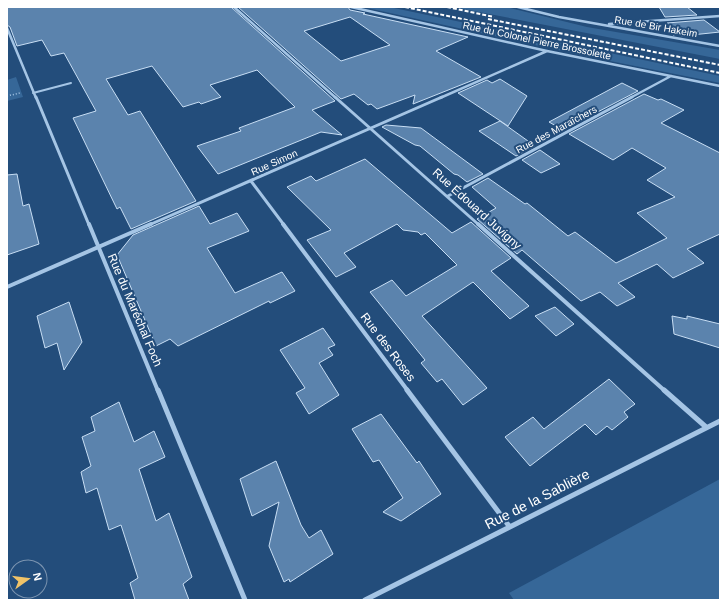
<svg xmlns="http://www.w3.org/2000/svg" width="727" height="607" viewBox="0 0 727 607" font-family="Arial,sans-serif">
	<rect width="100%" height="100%" fill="#234d7b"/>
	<path fill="#366798" d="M363,7H389L720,76V83L580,55Z
		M506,7L587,27L720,50V59L458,8Z
		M16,77L23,97L7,101V80Z
		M720,479V600H514L509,593Z"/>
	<path fill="#5b83ad" stroke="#c8def4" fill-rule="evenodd" d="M7,7H231L335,101L312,110L342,135L321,132L218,174L197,146L241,131L239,128L295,107L257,70L210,85L221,97L201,104L199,102L183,107L152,66L106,79L128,115L140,111L196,201L131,229L120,207L117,209L73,118L96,111L64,53L51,56L42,40L17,46L10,27L7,25Z
		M238,7H348L350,10L365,13L363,14L468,37L436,51L481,77L413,104L415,95L377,109L371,104L368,105L354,94L341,99ZM350,17L390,45L341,61L304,31Z
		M659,7H687L697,15L665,17Z
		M704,20L720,32L682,36L678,34L673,35L667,23Z
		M500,79L527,96L508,126L458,93L487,80L492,83Z
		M622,83L638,91L563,130L549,122Z
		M644,94L658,100L661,99L684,110L661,123L720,153V234L687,249L704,263L673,278L657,264L618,283L635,297L617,306L600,292L581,301L522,250L517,254L477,219L496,208L472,187L488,178L525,204L527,203L568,236L575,232L616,263L667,238L637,213L675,197L647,180L666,168L632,148L613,160L569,134Z
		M500,121L535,146L516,156L479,131Z
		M386,125L421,128L483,174L467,182L458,175L454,174L420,146L415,145L382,127Z
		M540,150L560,164L541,173L522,160Z
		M365,159L452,233L471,222L511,258L491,271L529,306L510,319L473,282L422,316L487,388L463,405L442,379L437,382L421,363L425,360L370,292L392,280L406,296L457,265L425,233L421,235L418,232L403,230L397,224L344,253L356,267L336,277L307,240L331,230L287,187L311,176L316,181Z
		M17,174L23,206L29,204L39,244L7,255V175Z
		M199,206L210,224L237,213L249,231L207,248L235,293L282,272L295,291L270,303L269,301L178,346L170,339L156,346L117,255L133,235Z
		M69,302L82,342L64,370L57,343L45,348L37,316Z
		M555,307L574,324L556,336L535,316Z
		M672,316L687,319V316L720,324V348L674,334Z
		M323,328L335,345L328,348L333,355L319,363L339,395L309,414L296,393L305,388L280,350Z
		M609,379L635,404L624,412L628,417L612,430L607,426L596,435L585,424L530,466L505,437L533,417L544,429Z
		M119,402L134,442L154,431L165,457L139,469L156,521L169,513L192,577L183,584L189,600H135L130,583L138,578L121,525L109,530L97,488L86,493L81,472L91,466L82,437L95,431L91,417Z
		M381,414L417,463L419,461L441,494L401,521L383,512L403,498L379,460L373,462L352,429Z
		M276,461L301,525L309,538L321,530L333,554L290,582L289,579L284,582L269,546L279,502L252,516L240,479Z"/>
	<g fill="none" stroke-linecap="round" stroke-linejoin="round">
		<path stroke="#a5c5e5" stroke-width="1.5" stroke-dasharray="1 2" stroke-linecap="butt" d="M7,96L20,93"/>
		<path stroke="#a5c5e5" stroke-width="2" d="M33,93L71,83"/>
		<path stroke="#a5c5e5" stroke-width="2.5" d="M234,7L336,98
			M351,7L547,51L720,86
			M518,7L559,17L720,46
			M609,24L720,16
			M7,28L36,98
			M440,98L547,51
			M630,98L671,76"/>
		<path stroke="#a5c5e5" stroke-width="3" d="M36,97L89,225
			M335,97L479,225
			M251,181L284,225
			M448,196L632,97
			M149,225L442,97"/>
		<path stroke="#a5c5e5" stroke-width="4" d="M89,224L158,391
			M283,224L408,391
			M478,224L665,391
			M7,287L151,224"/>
		<path stroke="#a5c5e5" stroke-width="5" d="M158,390L245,600
			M407,390L509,526
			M664,390L706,427
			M365,600L720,421"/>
		<path stroke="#fff" stroke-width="2" stroke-dasharray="4 2" stroke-linecap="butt" d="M405,7L720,73
			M447,7L494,17
			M488,19L720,65"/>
	</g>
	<g text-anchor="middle" stroke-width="4" stroke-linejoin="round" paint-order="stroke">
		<g font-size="10" fill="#fff" stroke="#234d7b">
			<text transform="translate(656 26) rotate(10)" y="4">Rue de Bir Hakeim</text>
			<text transform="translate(537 40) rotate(12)" y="4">Rue du Colonel Pierre Brossolette</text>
			<text transform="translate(556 129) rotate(-28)" y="4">Rue des Maraîchers</text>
			<text transform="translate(274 162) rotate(-24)" y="4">Rue Simon</text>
		</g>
		<g font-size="12" fill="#fff" stroke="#234d7b">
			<text transform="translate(477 209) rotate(42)" y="4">Rue Édouard Juvigny</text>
			<text transform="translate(135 310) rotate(67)" y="4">Rue du Maréchal Foch</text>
			<text transform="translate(388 347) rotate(53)" y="4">Rue des Roses</text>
		</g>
		<g font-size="14" fill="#fff" stroke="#234d7b">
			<text transform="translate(537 499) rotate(-27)" y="5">Rue de la Sablière</text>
		</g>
	</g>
	<rect width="727" height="607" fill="none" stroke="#ffffff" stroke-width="16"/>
	<g transform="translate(28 579) rotate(76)"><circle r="19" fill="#234d7b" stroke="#7b94b0"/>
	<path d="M0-3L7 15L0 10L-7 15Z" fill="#f0c368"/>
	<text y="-6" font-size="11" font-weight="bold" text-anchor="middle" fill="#ffffff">N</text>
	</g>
</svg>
